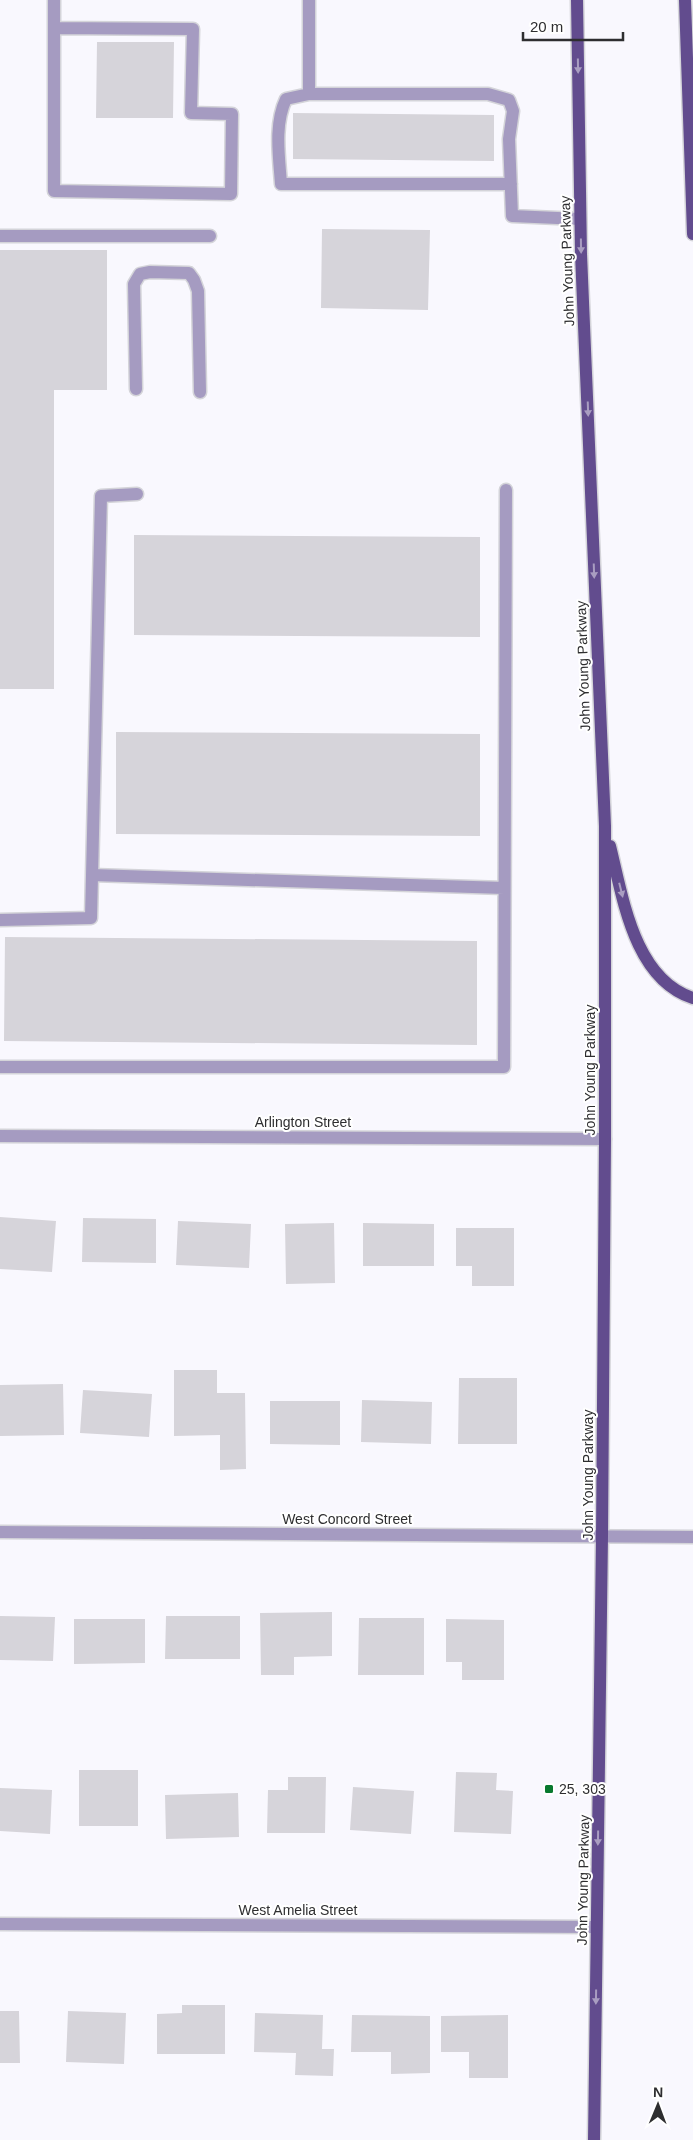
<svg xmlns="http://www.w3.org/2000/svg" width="693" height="2140" viewBox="0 0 693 2140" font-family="Helvetica,sans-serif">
	<rect width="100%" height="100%" fill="#f9f8fe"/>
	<path fill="#d6d4da" d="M97,42H174L173,118H96Z
		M293,113L494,115V161L293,159Z
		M322,229L430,230L428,310L321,308Z
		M0,250H107V390H54V689H0Z
		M134,535L480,537V637L134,635Z
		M116,732L480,734V836L116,834Z
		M5,937L477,941V1045L4,1041Z
		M0,1217L56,1221L52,1272L0,1269Z
		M83,1218L156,1219V1263L82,1262Z
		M178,1221L251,1224L249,1268L176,1265Z
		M334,1223L335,1283L286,1284L285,1224Z
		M363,1223L434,1224V1266H363Z
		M456,1228H514V1286H472V1266H456Z
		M174,1370H217V1393H245L246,1469L220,1470V1435L174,1436Z
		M459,1378H517V1444H458Z
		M63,1384L64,1435L0,1436V1385Z
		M83,1390L152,1394L149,1437L80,1433Z
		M362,1400L432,1402L431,1444L361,1442Z
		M270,1401H340V1445L270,1444Z
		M332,1612V1656L294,1657V1675H261L260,1613Z
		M0,1616L55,1617L53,1661L0,1660Z
		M166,1616H240V1659H165Z
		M359,1618H424V1675H358Z
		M74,1619H145V1663L74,1664Z
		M446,1619L504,1620V1680H462V1662H446Z
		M79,1770H138V1826H79Z
		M456,1772L497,1773L496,1790L513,1791L511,1834L454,1832Z
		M288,1777H326L325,1833H267L268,1790H288Z
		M353,1787L414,1791L411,1834L350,1830Z
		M0,1788L52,1790L50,1834L0,1831Z
		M238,1793L239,1837L166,1839L165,1795Z
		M182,2005H225V2054H157V2014L182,2013Z
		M0,2011H19L20,2063H0Z
		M68,2011L126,2013L124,2064L66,2062Z
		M255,2013L323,2015L322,2049H334L333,2076L295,2075L296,2053L254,2052Z
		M352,2015L430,2016V2073L391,2074V2052H351Z
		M508,2015V2078H469V2052H441V2016Z"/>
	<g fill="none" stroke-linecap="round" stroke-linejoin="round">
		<defs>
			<path id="lane" d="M309,0V94H488L509,100L513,111L509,139L512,216L580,219
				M54,28L193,29L191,113L232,114L231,194L54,191V0
				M309,94L286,99C274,124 279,156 281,184H511
				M0,236H210
				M136,389L134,284L140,274L150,272L189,273L194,280L198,291L200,392
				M92,875L504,888
				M0,920L91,918L101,496L137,494
				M0,1067H504L506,490"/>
			<path id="street" d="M0,1136L605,1139
				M0,1532L693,1537
				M0,1924L596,1927"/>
			<path id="primary" d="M577,0L581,254L605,826V1139L602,1536L594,2140
				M685,0L693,234
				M610,846C623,898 634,979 693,998"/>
		</defs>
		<use href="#lane" stroke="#d4d4d9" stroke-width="15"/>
		<use href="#street" stroke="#d4d4d9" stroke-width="15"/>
		<use href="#primary" stroke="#d4d4d9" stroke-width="15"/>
		<use href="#lane" stroke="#a59bc1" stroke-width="12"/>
		<use href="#street" stroke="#a59bc1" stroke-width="12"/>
		<use href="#primary" stroke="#624c8e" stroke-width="12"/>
	</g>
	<defs><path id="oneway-solid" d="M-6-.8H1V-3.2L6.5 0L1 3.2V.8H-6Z" transform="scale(1.25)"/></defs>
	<g fill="#a99dc1">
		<use href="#oneway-solid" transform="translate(578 66) rotate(89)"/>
		<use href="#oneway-solid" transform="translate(581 246) rotate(89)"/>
		<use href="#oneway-solid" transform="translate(588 409) rotate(88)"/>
		<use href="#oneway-solid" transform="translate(594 571) rotate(88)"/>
		<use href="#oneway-solid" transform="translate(621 890) rotate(76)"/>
		<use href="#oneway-solid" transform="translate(598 1838) rotate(91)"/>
		<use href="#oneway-solid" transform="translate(596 1997) rotate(91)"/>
	</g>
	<rect fill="#08792e" stroke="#fff" stroke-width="2" x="544" y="1784" width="10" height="10" rx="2.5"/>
	<g text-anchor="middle" stroke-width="4" stroke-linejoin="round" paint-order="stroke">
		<g font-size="14" fill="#2e2e30" stroke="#fff">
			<text transform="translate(567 261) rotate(-92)" y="5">John Young Parkway</text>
			<text transform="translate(583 666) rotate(-92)" y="5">John Young Parkway</text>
			<text transform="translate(590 1070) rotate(-90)" y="5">John Young Parkway</text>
			<text x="303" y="1127">Arlington Street</text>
			<text transform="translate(588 1475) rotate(-90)" y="5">John Young Parkway</text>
			<text x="347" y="1524">West Concord Street</text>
			<text transform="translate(583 1880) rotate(-89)" y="5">John Young Parkway</text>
			<text x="298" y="1915">West Amelia Street</text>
		</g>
		<g font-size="14" fill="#2e2e30" stroke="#fff" text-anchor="start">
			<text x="559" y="1794">25, 303</text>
		</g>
	</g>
	<g transform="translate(658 2105) rotate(1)" stroke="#ffffff" stroke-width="4" paint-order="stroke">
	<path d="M0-4L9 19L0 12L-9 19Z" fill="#2e2e30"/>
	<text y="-8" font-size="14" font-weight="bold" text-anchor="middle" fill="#2e2e30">N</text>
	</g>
	<path d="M523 32v8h100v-8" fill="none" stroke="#2e2e30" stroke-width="2.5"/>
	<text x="530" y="32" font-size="15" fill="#2e2e30" stroke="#ffffff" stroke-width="4" paint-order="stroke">20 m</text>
</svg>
